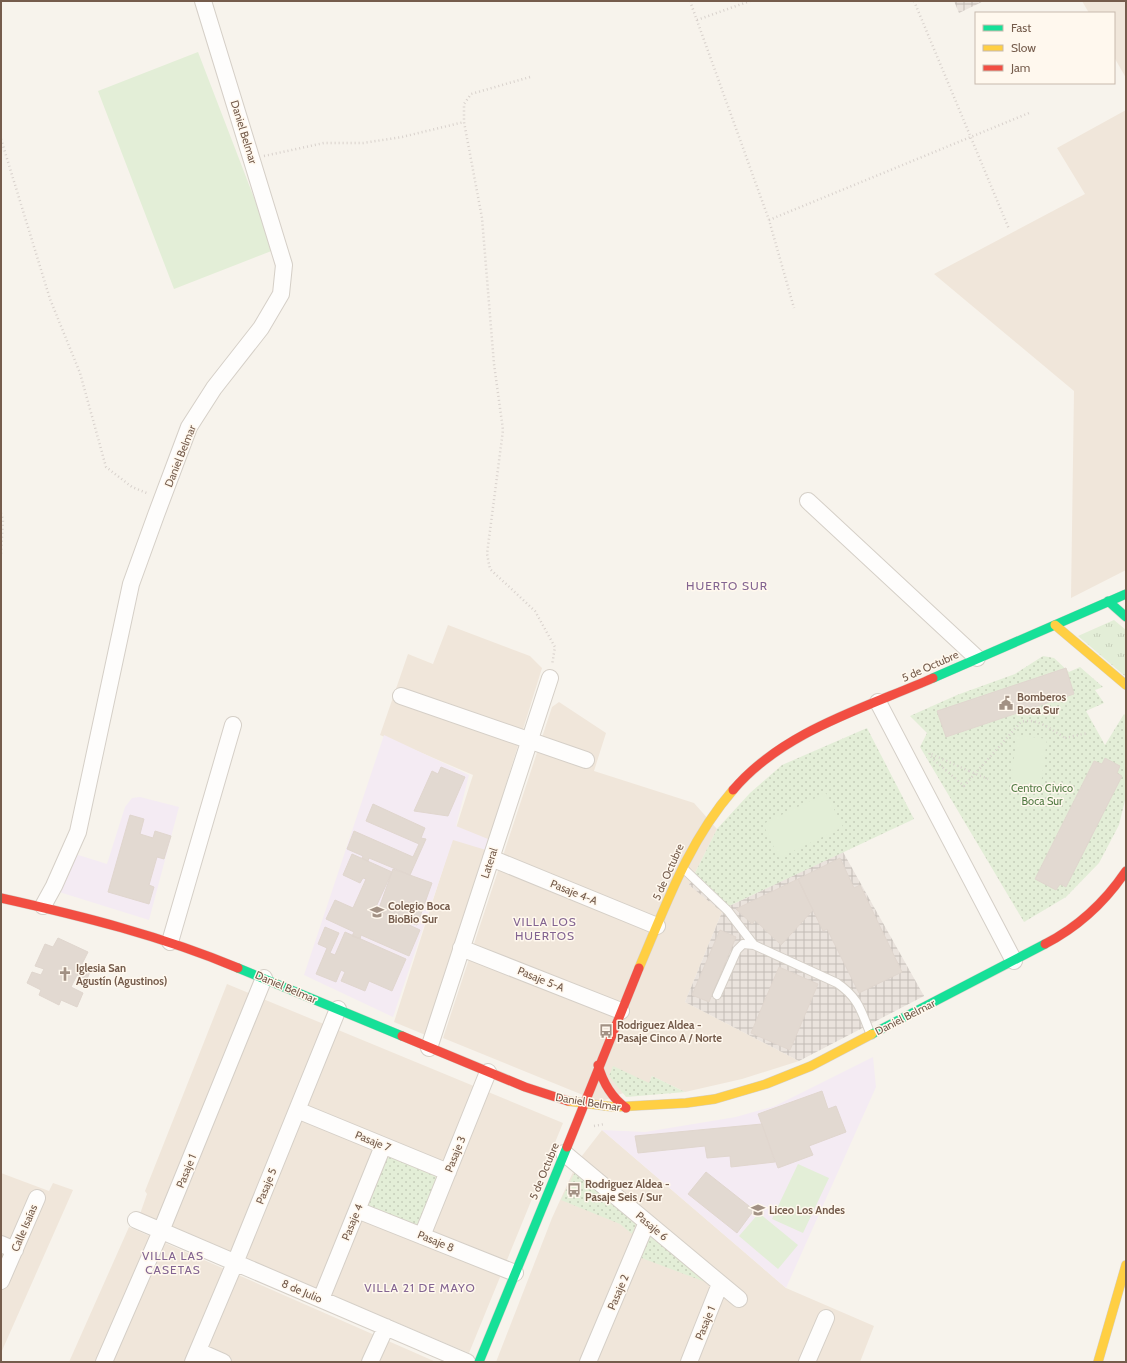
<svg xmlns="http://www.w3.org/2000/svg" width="1127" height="1363" viewBox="0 0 1127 1363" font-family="Cabin,sans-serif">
	<defs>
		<pattern id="industrial-grid" width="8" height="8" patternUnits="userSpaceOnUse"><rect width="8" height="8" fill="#eae3dd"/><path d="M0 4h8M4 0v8" fill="none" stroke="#c2bbb5"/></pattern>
		<pattern id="grass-tufts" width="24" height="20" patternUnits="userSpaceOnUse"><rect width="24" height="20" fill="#e3eed7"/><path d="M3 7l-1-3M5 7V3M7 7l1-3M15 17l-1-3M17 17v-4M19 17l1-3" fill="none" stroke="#c6ceba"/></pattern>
		<pattern id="park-dots" width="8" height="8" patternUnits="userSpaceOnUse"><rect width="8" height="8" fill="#e3eed7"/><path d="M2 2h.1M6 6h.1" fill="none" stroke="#c6ceba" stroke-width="1.8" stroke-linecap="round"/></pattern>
	</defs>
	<rect width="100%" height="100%" fill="#f7f3ec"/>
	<path fill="#f0e6da" d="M1082,1H1126V78L1114,57V13H1089Z
		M1126,110V570L1071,598L1074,391L934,274L1085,194L1057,148Z
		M448,625L530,656L542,668L428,1036L394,1022L473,775L380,735L408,654L433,664Z
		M559,702L606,733L594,771L694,803L717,829L691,881L722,912L685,1002L799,1061L742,1079L685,1092L652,1076L649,1083L600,1102L443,1038L552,707Z
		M227,984L563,1123L469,1353L140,1214L147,1194L145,1191Z
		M602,1130L786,1288L874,1326L860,1362H496L552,1218L578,1161Z
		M1,1173L49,1191L53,1183L73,1190L1,1353Z
		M129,1227L436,1362H69Z"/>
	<path fill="url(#industrial-grid)" d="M954,1H984L959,13Z
		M843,852L924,996L799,1061L685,1002L722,912L689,885L694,875L729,906Z"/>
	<path fill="#f4ebf3" d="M384,735L469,775L456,826L488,839L486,850L453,840L393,1017L304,975Z
		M140,797L179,807L149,920L56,891L72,853L107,864L125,807L132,798Z
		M873,1057L876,1087L786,1288L602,1130L645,1132L736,1117L775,1106Z"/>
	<path fill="url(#grass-tufts)" d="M1114,620L1126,630V677L1078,636Z"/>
	<path fill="url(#park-dots)" d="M1043,656L1054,658L1069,672L1080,667L1103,687L1095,690L1104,703L1086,711L1105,745L1124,714L1126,716V796L1119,825L1099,863L1066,897L1024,922L920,747L927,733L910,716L957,695L1015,674Z
		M867,728L914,819L729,906L694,875L717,829L750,793L782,765Z
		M613,1066L649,1083L652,1076L685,1092L626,1097L609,1076Z
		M386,1155L439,1178L418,1227L364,1205Z
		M576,1170L637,1222L632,1234L620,1224L561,1200Z
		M649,1233L708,1283L639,1257Z"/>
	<path fill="#e3eed7" d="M198,52L274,250L174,289L98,91Z
		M1017,735L1047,739L1040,792L1010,788Z
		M826,793L843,827L779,858L763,824Z
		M798,1164L829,1178L803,1233L772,1219Z
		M759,1213L798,1245L778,1269L739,1236Z"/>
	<path fill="#e2d9d1" stroke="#e0d6ce" d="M1066,668L1074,694L946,737L937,711Z
		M1105,758L1120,766L1117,773L1122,776L1066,887L1060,884L1056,890L1035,879L1094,761L1102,764Z
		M441,767L465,777L448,816L414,811L432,771L438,774Z
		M373,804L425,828L421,838L426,839L410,875L369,858L368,861L362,858L363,856L347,849L354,831L413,857L419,844L366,821Z
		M130,815L144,819L140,834L153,838L155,831L171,836L164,859L157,857L149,885L154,887L149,904L108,892Z
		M352,854L392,872L375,909L420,930L409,956L361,935L360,939L352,936L354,932L326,919L335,900L353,908L366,879L363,878L360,883L343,875Z
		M840,858L854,888L860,885L902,972L859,993L827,929L823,931L798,879Z
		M393,869L432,883L417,925L378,911Z
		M798,879L813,910L781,945L755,920L752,924L736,909Z
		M325,927L339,933L330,953L335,955L345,932L406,959L392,991L369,981L365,991L341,981L345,972L341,970L336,982L316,974L327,948L318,944Z
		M720,930L736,937L709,1002L692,995Z
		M58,938L88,952L80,968L90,972L87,979L77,975L71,987L83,993L77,1007L61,1000L59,1005L39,995L41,990L27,983L32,972L41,975L44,969L35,966L45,944L53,947Z
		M779,967L818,984L790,1050L751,1033Z
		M822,1091L828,1109L836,1106L846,1132L809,1146L813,1155L778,1168L758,1114Z
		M762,1124L775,1162L731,1167L730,1156L707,1158L705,1146L638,1153L635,1136Z
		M706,1172L754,1210L737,1233L688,1194Z"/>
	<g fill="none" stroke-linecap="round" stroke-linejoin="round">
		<defs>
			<path id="lane" d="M684,869L728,911L754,945L837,983C859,998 861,1011 871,1035
				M717,995L737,950L743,944L754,945"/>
			<path id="street" d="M808,501L977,658
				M401,696L586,760
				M878,702L1014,961
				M491,858L657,926
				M43,906L54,886L78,832L131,584L156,515L189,427L214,388L261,328L281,294L284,265L203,1
				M170,942L233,725
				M461,948L621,1011
				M429,1048L550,678
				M297,1110L448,1172
				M564,1153L739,1299
				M357,1210L515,1273
				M136,1220L467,1362
				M422,1236L488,1072
				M1,1244L15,1250
				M1,1281L37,1198
				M321,1299L383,1146
				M198,1351L223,1362
				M104,1362L161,1231L264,978
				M193,1362L235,1263L338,1009
				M370,1362L386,1327
				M588,1362L647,1222
				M689,1362L720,1284
				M807,1362L826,1318"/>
			<path id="fast" d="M1108,601L1126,617
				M933,678L1126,594
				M238,968L402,1036
				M872,1034L1045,944
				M479,1362L567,1147"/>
			<path id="slow" d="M1055,625L1126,685
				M639,968C666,905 688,842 733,790
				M568,1101L614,1107L686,1103L715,1099L766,1084L811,1066L872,1034
				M1098,1362L1126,1265"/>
			<path id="jam" d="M733,790C783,731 865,708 933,678
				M1,898C82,916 162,936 238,968
				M1045,944C1078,927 1105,902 1126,871
				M402,1036L525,1087L568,1101
				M598,1065C603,1083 611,1097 626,1108
				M567,1147L639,968"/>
		</defs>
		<use href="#lane" stroke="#d5cfc7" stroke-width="10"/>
		<use href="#street" stroke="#d5cfc7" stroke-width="18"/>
		<use href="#fast" stroke="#d6d0c8" stroke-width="10"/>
		<use href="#slow" stroke="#d6d0c8" stroke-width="10"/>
		<use href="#jam" stroke="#d6d0c8" stroke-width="10"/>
		<path stroke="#d8d1cc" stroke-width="2.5" stroke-dasharray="1 3" stroke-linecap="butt" d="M690,1L769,220L794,308
			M914,1L1009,229
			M697,20L750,1
			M530,77L471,94L464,104V122L482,218L494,364L503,430L487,554L490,569L535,611L555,647L552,665
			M1,139L50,299L80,373L106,467L132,487L149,494
			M264,156L324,143H363L402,137L464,122
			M769,220L1029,113
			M1,513L3,520L1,555
			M1065,738L1088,733
			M969,771L988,779
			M594,1126L605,1124"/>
		<use href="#lane" stroke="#fefdfc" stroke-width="8"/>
		<use href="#street" stroke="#fefdfc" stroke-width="16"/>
		<use href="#fast" stroke="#16e098" stroke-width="9"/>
		<use href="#slow" stroke="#ffcf43" stroke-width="9"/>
		<use href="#jam" stroke="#f24e42" stroke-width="9"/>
		<path stroke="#d8d1cc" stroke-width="2.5" stroke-dasharray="1 3" stroke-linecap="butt" d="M969,771L929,753L932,758L964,786L1021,722C1037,717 1052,730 1065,738"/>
	</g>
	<defs>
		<symbol id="civic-bare" viewBox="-9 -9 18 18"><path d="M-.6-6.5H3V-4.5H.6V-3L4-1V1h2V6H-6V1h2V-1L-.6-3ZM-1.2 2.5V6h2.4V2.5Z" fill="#a29184" stroke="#fff8ee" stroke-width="2.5" paint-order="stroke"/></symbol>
		<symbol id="school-bare" viewBox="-9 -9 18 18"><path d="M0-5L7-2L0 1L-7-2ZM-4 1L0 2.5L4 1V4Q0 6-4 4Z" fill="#a29184" stroke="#fff8ee" stroke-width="2.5" paint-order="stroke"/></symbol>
		<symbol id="church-bare" viewBox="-9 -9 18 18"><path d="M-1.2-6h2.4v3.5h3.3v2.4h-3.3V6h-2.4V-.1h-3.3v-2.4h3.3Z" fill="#a29184" stroke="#fff8ee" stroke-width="2.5" paint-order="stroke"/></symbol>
		<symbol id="bus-bare" viewBox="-9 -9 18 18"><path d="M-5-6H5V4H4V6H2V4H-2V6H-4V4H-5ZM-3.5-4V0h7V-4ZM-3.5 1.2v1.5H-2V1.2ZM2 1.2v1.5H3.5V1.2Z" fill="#a29184" stroke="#fff8ee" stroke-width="2.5" paint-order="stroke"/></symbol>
	</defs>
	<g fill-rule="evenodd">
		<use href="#civic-bare" x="996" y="693" width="20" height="20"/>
		<use href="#school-bare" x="367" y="902" width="20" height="20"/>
		<use href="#church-bare" x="55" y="964" width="20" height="20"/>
		<use href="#bus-bare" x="596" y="1021" width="20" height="20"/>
		<use href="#bus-bare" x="564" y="1180" width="20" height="20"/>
		<use href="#school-bare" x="748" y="1200" width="20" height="20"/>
	</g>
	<g text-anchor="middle" stroke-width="3" stroke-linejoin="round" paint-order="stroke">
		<g font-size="11" fill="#755c4c" stroke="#fff8ee">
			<text transform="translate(244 132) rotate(73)" y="4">Daniel Belmar</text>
			<text transform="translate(180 456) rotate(-68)" y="4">Daniel Belmar</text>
			<text transform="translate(930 666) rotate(-24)" y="4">5 de Octubre</text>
			<text transform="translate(489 863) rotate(-72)" y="4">Lateral</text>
			<text transform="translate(668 872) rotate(-66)" y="4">5 de Octubre</text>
			<text transform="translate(574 892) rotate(22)" y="4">Pasaje 4-A</text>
			<text transform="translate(541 979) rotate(22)" y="4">Pasaje 5-A</text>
			<text transform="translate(286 987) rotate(23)" y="4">Daniel Belmar</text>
			<text transform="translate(905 1017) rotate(-27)" y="4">Daniel Belmar</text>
			<text transform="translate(588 1102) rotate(9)" y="4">Daniel Belmar</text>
			<text transform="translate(373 1141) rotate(22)" y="4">Pasaje 7</text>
			<text transform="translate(455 1154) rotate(-68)" y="4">Pasaje 3</text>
			<text transform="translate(186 1171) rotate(-68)" y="4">Pasaje 1</text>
			<text transform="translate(544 1171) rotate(-68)" y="4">5 de Octubre</text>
			<text transform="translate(266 1186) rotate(-68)" y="4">Pasaje 5</text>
			<text transform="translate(352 1222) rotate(-68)" y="4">Pasaje 4</text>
			<text transform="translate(652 1226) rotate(40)" y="4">Pasaje 6</text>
			<text transform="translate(24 1228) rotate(-67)" y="4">Calle Isaías</text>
			<text transform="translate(436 1241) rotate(22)" y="4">Pasaje 8</text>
			<text transform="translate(302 1291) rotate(23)" y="4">8 de Julio</text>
			<text transform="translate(618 1292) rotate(-67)" y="4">Pasaje 2</text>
			<text transform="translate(705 1323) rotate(-68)" y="4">Pasaje 1</text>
		</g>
		<g font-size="11" font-weight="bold" fill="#755c4c" stroke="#fff8ee" text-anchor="start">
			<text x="1017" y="701">Bomberos<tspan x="1017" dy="13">Boca Sur</tspan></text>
			<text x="388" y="910">Colegio Boca<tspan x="388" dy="13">BioBio Sur</tspan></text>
			<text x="76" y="972">Iglesia San<tspan x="76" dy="13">Agustín (Agustinos)</tspan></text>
			<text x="617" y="1029">Rodriguez Aldea -<tspan x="617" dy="13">Pasaje Cinco A / Norte</tspan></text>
			<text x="585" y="1188">Rodriguez Aldea -<tspan x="585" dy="13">Pasaje Seis / Sur</tspan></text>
			<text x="769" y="1214">Liceo Los Andes</text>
		</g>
		<g font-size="11" fill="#537b44" stroke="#fff8ee">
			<text x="1042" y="792">Centro Civico<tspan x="1042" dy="13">Boca Sur</tspan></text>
		</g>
		<g font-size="12" letter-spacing="1" fill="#836491" stroke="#fff8ee">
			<text x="727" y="590">HUERTO SUR</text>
			<text x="545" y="926">VILLA LOS<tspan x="545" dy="14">HUERTOS</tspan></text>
			<text x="173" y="1260">VILLA LAS<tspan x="173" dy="14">CASETAS</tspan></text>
			<text x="420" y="1292">VILLA 21 DE MAYO</text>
		</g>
	</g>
	<rect width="1127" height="1363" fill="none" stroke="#755c4c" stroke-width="4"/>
	<rect x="975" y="12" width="140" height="72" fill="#fff8ee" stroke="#c8baad"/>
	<rect x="983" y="25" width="20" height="6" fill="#16e098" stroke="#c8baad"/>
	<text x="1011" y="32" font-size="12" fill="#755c4c">Fast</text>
	<rect x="983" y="45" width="20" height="6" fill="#ffcf43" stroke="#c8baad"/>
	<text x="1011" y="52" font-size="12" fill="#755c4c">Slow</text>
	<rect x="983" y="65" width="20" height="6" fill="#f24e42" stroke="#c8baad"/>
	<text x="1011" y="72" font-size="12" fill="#755c4c">Jam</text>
</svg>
